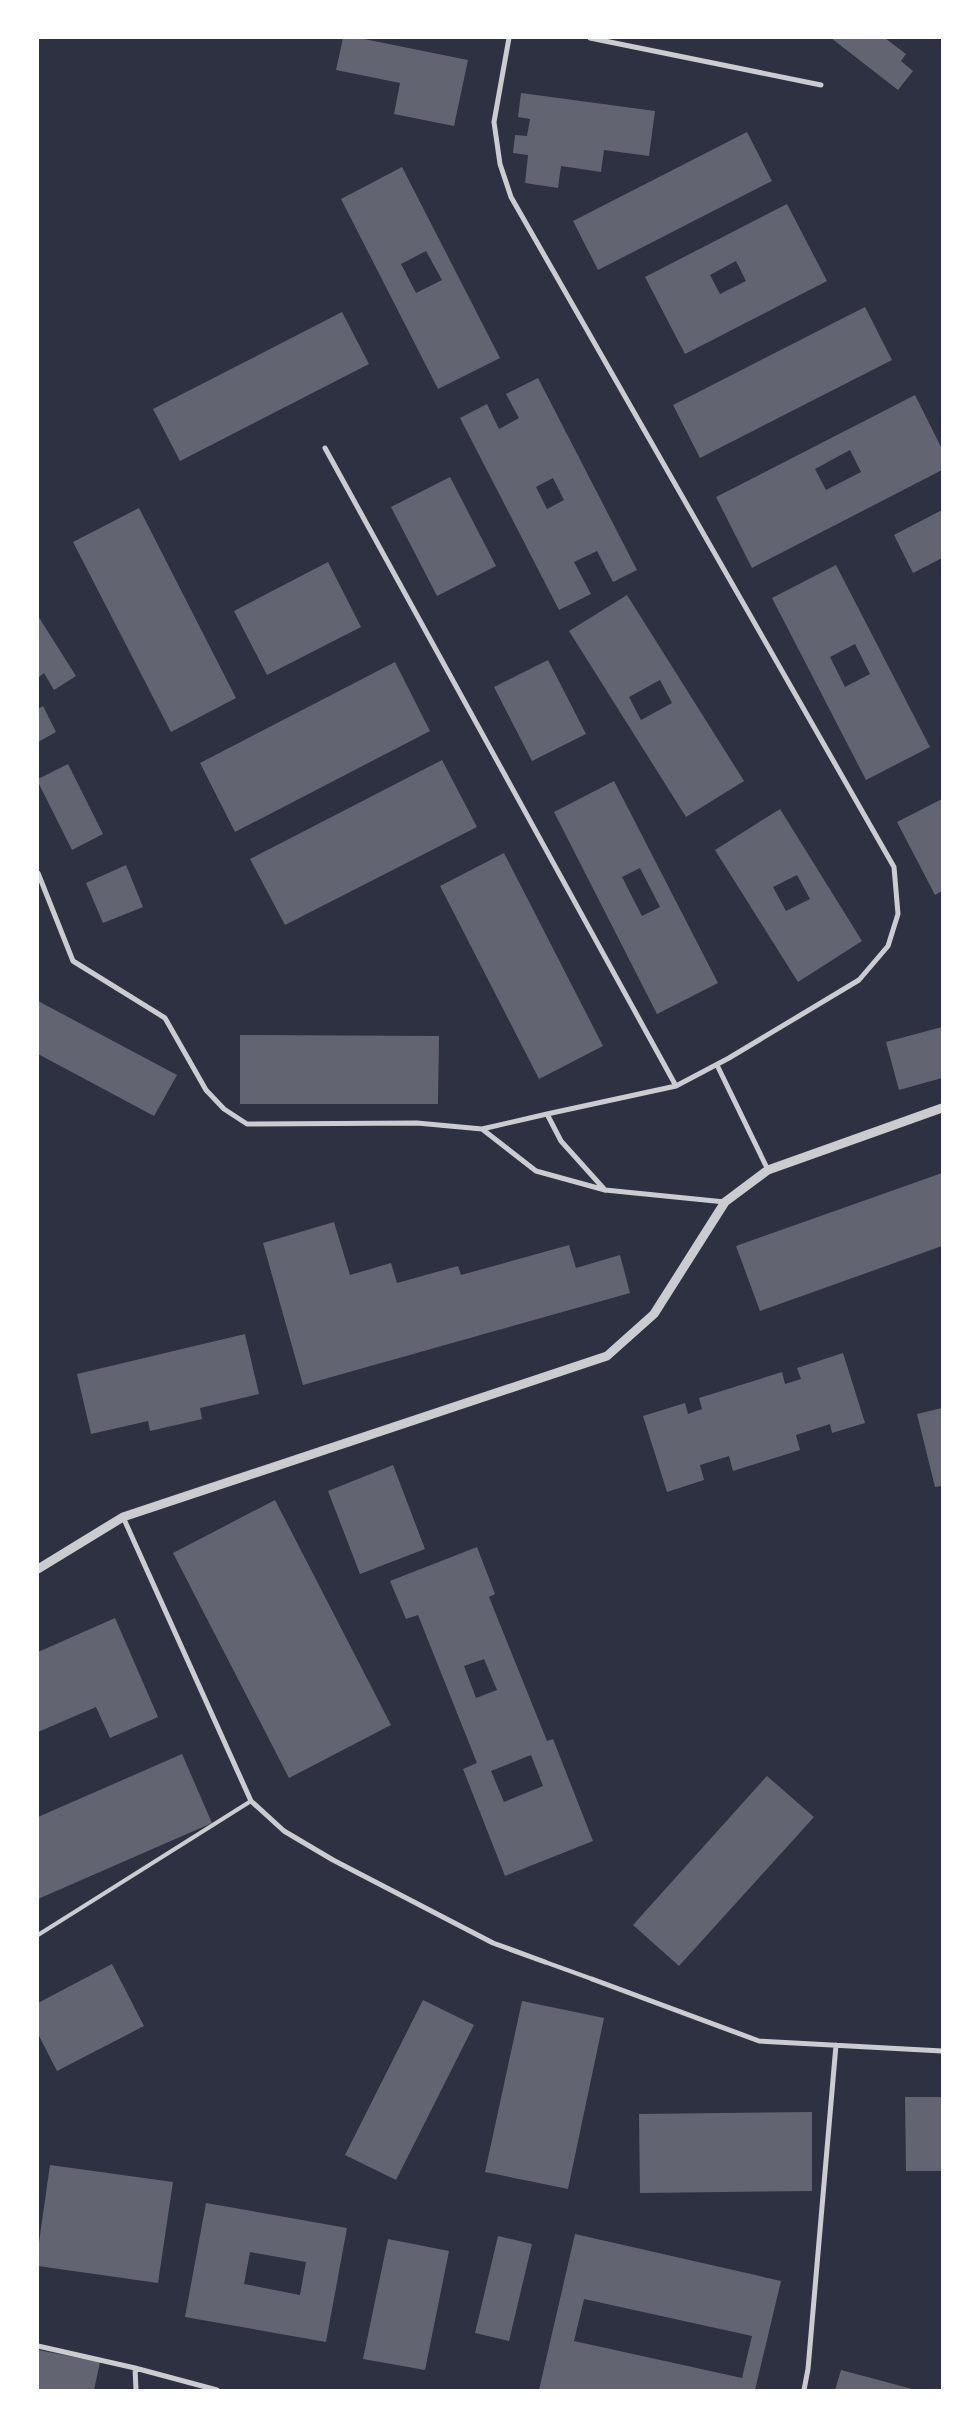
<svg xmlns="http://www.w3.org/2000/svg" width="980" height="2428" viewBox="0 0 980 2428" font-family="'PT Sans Narrow',sans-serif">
	<rect width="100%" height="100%" fill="#2d3142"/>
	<path fill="#626471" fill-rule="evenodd" d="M343,38H359L468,60L454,126L394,114L400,83L336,70Z
		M831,38H885L906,54L901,61L913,71L898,90Z
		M521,93L655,111L649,156L604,150L601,172L561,166L558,188L525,183L528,155L513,153L515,135L527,136L530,119L518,117Z
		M747,132L772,181L598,270L573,221Z
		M402,167L500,358L438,389L341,199ZM426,251L442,280L416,293L401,264Z
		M787,204L827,281L685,354L645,277ZM736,261L746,281L720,294L710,275Z
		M865,307L892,360L700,458L673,405Z
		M342,312L369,364L180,461L153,409Z
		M538,378L637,570L613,582L597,551L574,562L591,594L559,610L460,418L487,404L499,429L519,418L506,394ZM553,478L564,500L547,509L536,487Z
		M915,395L942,449V470L752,568L716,497ZM850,450L861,472L826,490L815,469Z
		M450,477L496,566L437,596L391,507Z
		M139,508L236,698L171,732L73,542Z
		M942,510V558L913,573L894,535Z
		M328,562L361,627L267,675L234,611Z
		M836,565L930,747L866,780L772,598ZM855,644L870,674L845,687L830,657Z
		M627,595L744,781L686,817L569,631ZM660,680L672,703L641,720L629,697Z
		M38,616L76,676L54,690L44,673L38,678Z
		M548,660L586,734L532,761L494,687Z
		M395,662L430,731L235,832L200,763Z
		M43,706L56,732L38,742V709Z
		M442,760L477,827L285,925L250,859Z
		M68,764L103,834L72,850L38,782V779Z
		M614,781L718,983L657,1014L554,812ZM640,868L660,907L642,916L622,877Z
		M942,799V891L935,895L897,822Z
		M780,809L862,941L798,982L715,850ZM797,875L810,899L786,911L773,887Z
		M504,853L603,1046L539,1079L440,886Z
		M126,865L143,907L103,923L86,883Z
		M38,1001L177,1075L154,1116L38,1054Z
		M942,1027V1078L899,1090L886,1042Z
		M240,1035L439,1036L438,1104H240Z
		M942,1173V1246L760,1311L736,1246Z
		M334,1222L350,1275L391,1263L397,1283L458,1266L461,1275L569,1245L576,1268L620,1255L630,1293L303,1385L263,1243Z
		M245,1334L259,1394L200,1408L202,1419L150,1431L148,1421L91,1434L77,1374Z
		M843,1353L865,1423L832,1433L830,1424L796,1435L800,1450L733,1471L729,1456L700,1465L704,1480L667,1492L643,1416L685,1403L688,1414L702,1409L699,1398L782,1372L785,1384L801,1379L797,1368Z
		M942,1408V1486L935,1487L917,1414Z
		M393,1465L425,1549L360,1574L328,1491Z
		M275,1500L391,1725L289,1778L173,1553Z
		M477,1547L495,1594L489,1597L547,1741L553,1739L593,1841L505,1876L463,1769L477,1763L418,1615L406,1619L390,1581ZM484,1659L497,1690L476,1698L464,1666ZM531,1755L543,1786L504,1802L491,1771Z
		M115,1618L158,1717L110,1738L96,1707L38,1732V1652Z
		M182,1754L212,1823L38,1899V1817Z
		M767,1776L814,1817L679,1966L633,1925Z
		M112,1964L144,2026L57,2071L38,2034V2003Z
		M423,2000L474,2025L396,2180L345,2155Z
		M522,2001L604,2018L568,2189L485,2172Z
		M905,2097H942V2171H906Z
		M812,2112V2191L640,2193L639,2114Z
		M50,2165L173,2182L158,2283L38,2266V2249Z
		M206,2203L347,2228L326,2342L185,2317ZM250,2252L306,2262L300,2295L244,2284Z
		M575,2234L781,2281L755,2390H539ZM584,2299L752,2336L742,2378L574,2341Z
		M498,2236L532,2244L509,2341L475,2333Z
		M388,2239L449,2251L425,2370L363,2359Z
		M38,2350L100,2362L94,2390H38Z
		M841,2370L916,2390H835Z"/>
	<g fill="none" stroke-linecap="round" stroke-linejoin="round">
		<path stroke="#caccd0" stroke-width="4" d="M38,1935L251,1801"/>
		<path stroke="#caccd0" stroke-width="4.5" d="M545,1962L592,1979"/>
		<path stroke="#caccd0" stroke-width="5" d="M509,38L494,122L500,164L511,197L894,867L898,914L888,946L859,980L729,1058L676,1086L547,1114L561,1141L605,1190
			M590,38L821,85
			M325,448L676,1086
			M38,873L73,961L165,1018L206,1090L224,1109L247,1124L417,1123L482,1129L536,1171L605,1190L725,1202
			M717,1065L768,1170
			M482,1129L547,1114
			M123,1517L251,1801L284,1831L333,1860L493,1943L545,1962
			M592,1979L759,2041L942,2051
			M38,2346L135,2368L217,2390
			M135,2368L136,2390
			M804,2390L808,2369L836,2045"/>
		<path stroke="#caccd0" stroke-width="9" d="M38,1569L123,1517L607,1356L654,1314L725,1202L768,1170L942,1108"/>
	</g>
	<rect width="980" height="2428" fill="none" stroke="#ffffff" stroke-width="78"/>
</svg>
